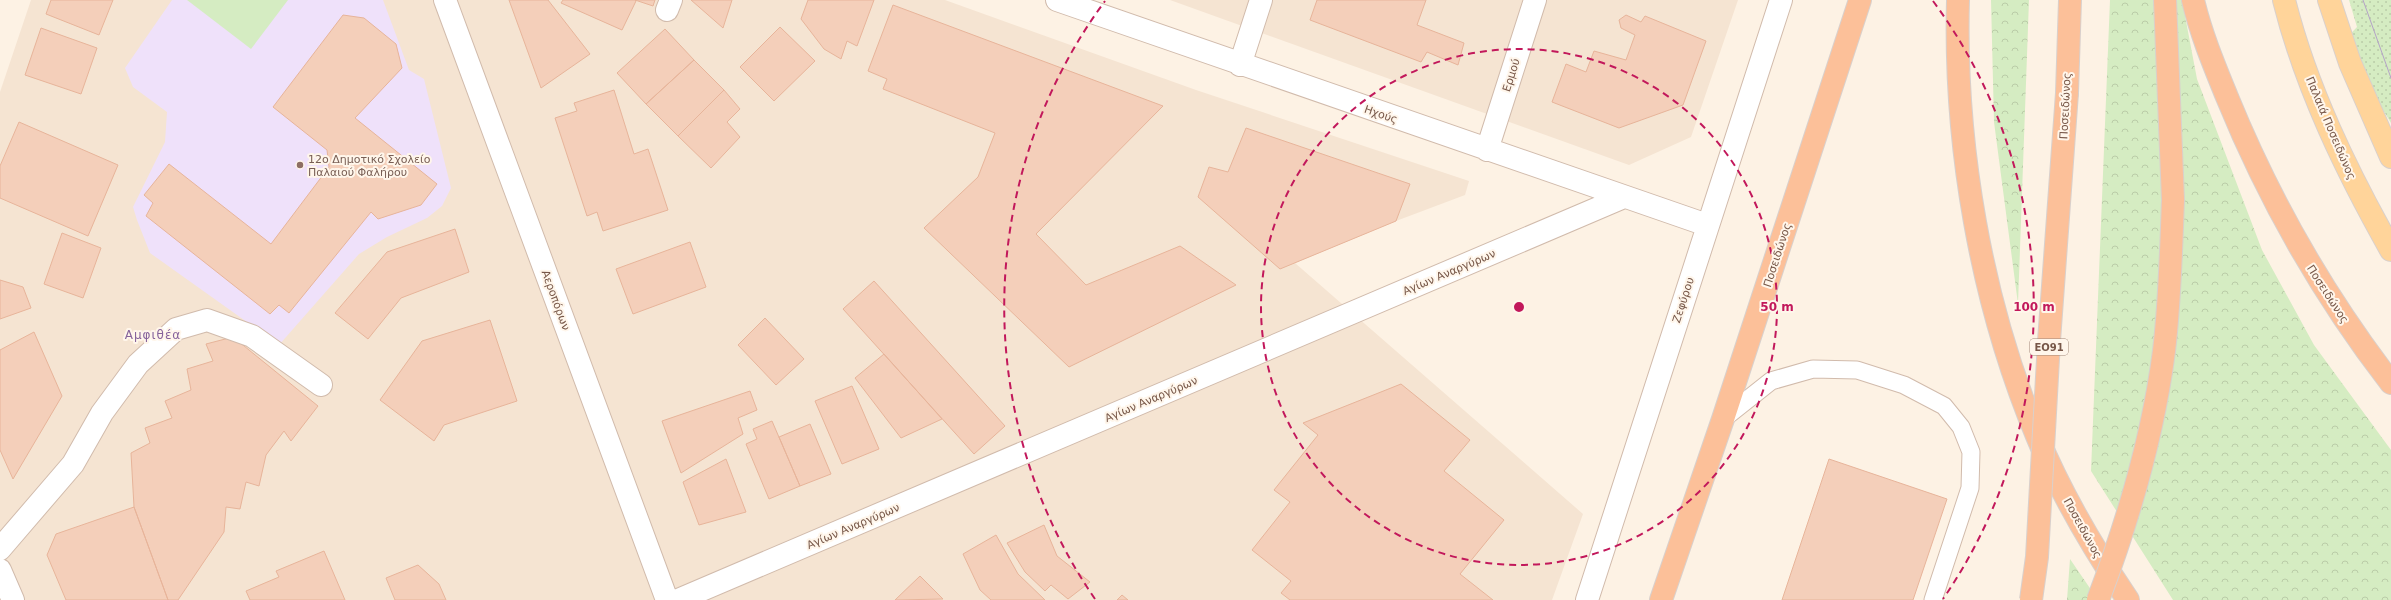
<svg xmlns="http://www.w3.org/2000/svg" width="2391" height="600" viewBox="0 0 2391 600" font-family="'DejaVu Sans',sans-serif">
	<defs>
		<pattern id="grass-dots" width="8" height="8" patternUnits="userSpaceOnUse"><rect width="8" height="8" fill="#d5ecc2"/><path d="M2 2h.1M6 6h.1" fill="none" stroke="#bacca8" stroke-width="1.8" stroke-linecap="round"/></pattern>
		<pattern id="forest-crowns" width="20" height="18" patternUnits="userSpaceOnUse"><rect width="20" height="18" fill="#d5ecc2"/><path d="M2 6a3 3 0 1 1 6 0M12 15a3 3 0 1 1 6 0" fill="none" stroke="#bacca8"/></pattern>
	</defs>
	<rect width="100%" height="100%" fill="#fdf2e4"/>
	<path fill="#f5e4d2" d="M31,0H945L1196,90L1469,181L1465,195L1396,221L1295,263L1583,514L1552,600H0V92Z
		M1170,0H1738L1691,137L1629,165Z"/>
	<path fill="#efe1fa" d="M172,0H383L409,70L424,79L451,188L442,206L427,218L387,237L359,254L279,345L150,253L137,220L133,207L165,142L167,112L133,87L125,68Z"/>
	<path fill="url(#grass-dots)" d="M2349,0H2391V123L2342,43L2357,27Z"/>
	<path fill="url(#forest-crowns)" d="M1991,0H2029L2018,304L1994,122Z
		M2110,0H2182L2197,79L2262,250L2314,345L2391,450V600H2173L2091,471Z
		M2070,559L2098,600H2067Z"/>
	<path fill="#d5ecc2" d="M187,0H288L251,49Z"/>
	<path fill="#f4cfba" stroke="#e7b49a" d="M51,0H113L99,35L46,14Z
		M509,0H548L590,54L541,88Z
		M563,0H635L636,1L622,30L561,3Z
		M635,0H655L653,6Z
		M691,0H732L723,28Z
		M808,0H874L857,46L847,41L841,59L824,49L801,19Z
		M1317,0H1426L1417,25L1464,43L1458,65L1427,52L1421,62L1310,20Z
		M893,5L1163,106L1036,234L1086,285L1180,246L1236,285L1069,367L924,228L978,177L995,133L883,89L887,79L868,71Z
		M343,15L364,18L396,44L402,68L355,118L437,184L421,205L378,219L371,212L289,313L279,305L270,314L146,216L153,203L144,195L169,164L271,244L329,167L327,150L273,107Z
		M1626,15L1641,22L1645,16L1706,41L1683,105L1619,128L1552,102L1566,64L1586,72L1594,51L1626,60L1635,35L1621,28L1619,20Z
		M780,27L815,61L774,101L740,67Z
		M41,28L97,48L81,94L25,75Z
		M665,29L694,60L646,104L617,73Z
		M694,60L724,90L678,136L646,104Z
		M614,90L634,154L648,149L668,210L603,231L597,212L587,216L555,118L577,111L574,103Z
		M724,90L740,109L727,122L740,137L711,168L678,136Z
		M19,122L118,165L88,236L0,198V166Z
		M1246,128L1410,184L1396,221L1280,269L1198,197L1209,167L1228,172Z
		M455,229L469,272L401,298L368,339L335,313L387,252Z
		M62,233L101,248L83,298L44,284Z
		M690,242L706,287L633,314L616,269Z
		M0,280L23,287L31,308L0,319Z
		M874,281L1005,426L974,454L843,309Z
		M765,318L804,359L776,385L738,345Z
		M490,320L517,401L444,425L434,441L380,400L422,341Z
		M34,332L62,396L13,479L0,450V350Z
		M233,337L318,406L291,441L284,431L266,455L259,486L246,482L240,509L226,507L224,532L178,600H168L134,507L131,453L150,443L145,428L172,418L165,401L191,390L187,369L213,361L206,344Z
		M884,354L942,419L901,438L855,378Z
		M1401,384L1470,440L1444,471L1504,520L1460,574L1493,600H1290L1281,593L1291,581L1252,550L1290,502L1274,490L1318,435L1303,423Z
		M852,386L879,449L842,464L815,401Z
		M750,391L757,410L738,418L743,434L681,473L662,421Z
		M772,421L800,486L769,499L746,444L757,439L753,429Z
		M810,424L831,474L800,486L779,437Z
		M726,459L746,512L699,525L683,482Z
		M1829,459L1947,499L1913,600H1782Z
		M134,507L168,600H66L47,555L56,534Z
		M1044,525L1057,556L1090,582L1068,599L1051,585L1045,591L1025,572L1007,543Z
		M996,535L1018,574L1045,600H991L980,590L963,554Z
		M324,551L345,600H250L246,591L279,577L276,571Z
		M418,565L439,584L446,600H395L386,578Z
		M920,576L943,599L895,600Z
		M1122,595L1128,600H1117Z"/>
	<g fill="none" stroke-linecap="round" stroke-linejoin="round">
		<defs>
			<path id="service" d="M1723,419L1771,381L1813,369L1857,370L1904,385L1944,406L1961,427L1971,452L1970,488L1933,600"/>
			<path id="minor" d="M445,0L667,600
				M1057,0L1707,225
				M667,10L671,0
				M1240,65L1261,0
				M1487,150L1535,0
				M0,549L73,464L102,413L138,364L176,329L207,320L252,336L321,385
				M0,570L13,600
				M678,600L1624,197
				M1587,600L1781,0"/>
			<path id="primary" d="M2284,0C2306,88 2347,172 2391,250
				M2329,0L2350,63L2391,157"/>
			<path id="trunk" d="M1958,0C1954,145 1981,302 2037,436C2061,494 2093,548 2128,600
				M2165,0L2173,200
				M2193,0C2201,34 2214,65 2227,97C2269,200 2323,295 2391,383
				M2067,93L2070,0
				M1661,600L1723,419L1860,0"/>
		</defs>
		<use href="#service" stroke="#d1bbac" stroke-width="19"/>
		<use href="#minor" stroke="#d1bbac" stroke-width="24"/>
		<use href="#primary" stroke="#d9d0cc" stroke-width="24"/>
		<use href="#trunk" stroke="#d9d0cc" stroke-width="24"/>
		<use href="#service" stroke="#fff" stroke-width="17"/>
		<use href="#minor" stroke="#fff" stroke-width="22"/>
		<use href="#primary" stroke="#ffd49a" stroke-width="22"/>
		<use href="#trunk" stroke="#fcc099" stroke-width="22"/>
		<path stroke="#b4a2c7" stroke-width="1" d="M2363,0L2391,78"/>
		<defs>
			<path id="trunk-bridge" d="M2031,600L2037,557L2049,341L2067,93
				M2098,600C2128,521 2153,436 2164,351C2170,301 2171,251 2173,200"/>
		</defs>
		<use href="#trunk-bridge" stroke="#d9d0cc" stroke-width="24" stroke-linecap="butt"/>
		<use href="#trunk-bridge" stroke="#fcc099" stroke-width="22"/>
	</g>
	<g fill="none" stroke="#c2185b" stroke-width="2" stroke-dasharray="7 5">
		<circle cx="1519" cy="307" r="258"/>
		<path d="M1095 599A515 515 0 0 1 1105 1M1933 1A515 515 0 0 1 1943 599"/>
	</g>
	<circle fill="#8d6e63" stroke="#fff6eb" stroke-width="1.5" cx="300" cy="165" r="4"/>
	<g text-anchor="middle" stroke-width="4" stroke-linejoin="round" paint-order="stroke">
		<rect fill="#fff6eb" stroke="#a08779" stroke-width="1" x="2030" y="339" width="38" height="16" rx="3"/>
		<g font-size="10" font-weight="bold" fill="#775748">
			<text x="2049" y="351">ΕΟ91</text>
		</g>
		<g font-size="11" fill="#775748" stroke="#fff6eb">
			<text transform="translate(1511 75) rotate(-72)" y="4">Ερμού</text>
			<text transform="translate(2065 106) rotate(-87)" y="4">Ποσειδώνος</text>
			<text transform="translate(1381 114) rotate(19)" y="4">Ηχούς</text>
			<text transform="translate(2331 128) rotate(67)" y="4">Παλαιά Ποσειδώνος</text>
			<text transform="translate(1777 255) rotate(-72)" y="4">Ποσειδώνος</text>
			<text transform="translate(1449 272) rotate(-23)" y="4">Αγίων Αναργύρων</text>
			<text transform="translate(2328 294) rotate(57)" y="4">Ποσειδώνος</text>
			<text transform="translate(556 300) rotate(70)" y="4">Αεροπόρων</text>
			<text transform="translate(1683 300) rotate(-72)" y="4">Ζεφύρου</text>
			<text transform="translate(1151 399) rotate(-23)" y="4">Αγίων Αναργύρων</text>
			<text transform="translate(853 526) rotate(-23)" y="4">Αγίων Αναργύρων</text>
			<text transform="translate(2083 528) rotate(61)" y="4">Ποσειδώνος</text>
		</g>
		<g font-size="11" fill="#785e54" stroke="#fff6eb" text-anchor="start">
			<text x="308" y="163">12ο Δημοτικό Σχολείο<tspan x="308" dy="13">Παλαιού Φαλήρου</tspan></text>
		</g>
		<g font-size="12" letter-spacing="1" fill="#86639b" stroke="#fff6eb">
			<text x="153" y="339">Αμφιθέα</text>
		</g>
	</g>
	<circle cx="1519" cy="307" r="6" fill="#c2185b" stroke="#fff6eb" stroke-width="2"/>
	<g font-size="12" text-anchor="middle" font-weight="bold" fill="#c2185b" stroke="#fff6eb" stroke-width="4" stroke-linejoin="round" paint-order="stroke">
		<text x="1777" y="311">50 m</text>
		<text x="2034" y="311">100 m</text>
	</g>
</svg>
